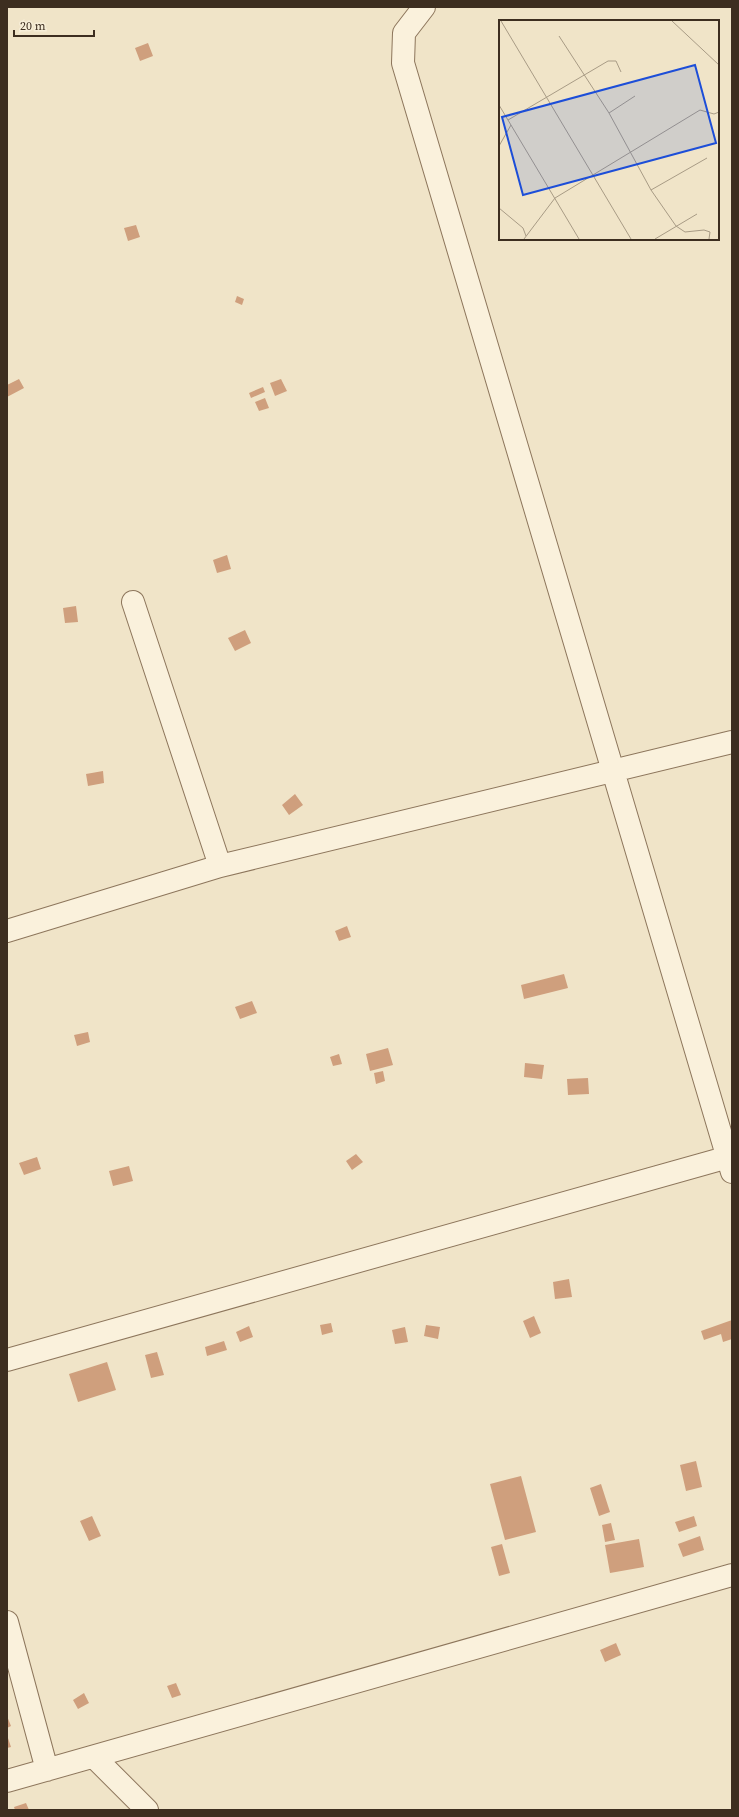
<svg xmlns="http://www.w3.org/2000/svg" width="739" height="1817" viewBox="0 0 739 1817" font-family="'Source Serif 4',serif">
	<rect width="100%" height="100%" fill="#f0e4c8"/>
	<path fill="#cf9f7d" d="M148,43L153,56L140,61L135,48Z
		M136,225L140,237L128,241L124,228Z
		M237,296L244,299L242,305L235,302Z
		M19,379L24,388L7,397V385Z
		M281,379L287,391L275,396L270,383Z
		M263,387L265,392L251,398L249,393Z
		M265,398L269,408L259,411L255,402Z
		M227,555L231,569L217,573L213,560Z
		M76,606L78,622L65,623L63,608Z
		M245,630L251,643L235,651L228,638Z
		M103,771L104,783L88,786L86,774Z
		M295,794L303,805L289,815L282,805Z
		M347,926L351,937L339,941L335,931Z
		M564,974L568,988L524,999L521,985Z
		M252,1001L257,1013L240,1019L235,1007Z
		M88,1032L90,1042L77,1046L74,1035Z
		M388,1048L393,1065L370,1071L366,1054Z
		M339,1054L342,1064L333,1066L330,1057Z
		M525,1063L544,1065L542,1079L524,1077Z
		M383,1071L385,1081L376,1084L374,1073Z
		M588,1078L589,1094L568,1095L567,1079Z
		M356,1154L363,1162L352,1170L346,1161Z
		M37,1157L41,1169L24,1175L19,1163Z
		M129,1166L133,1181L113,1186L109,1171Z
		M569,1279L572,1297L555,1299L553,1282Z
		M534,1316L541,1333L530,1338L523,1321Z
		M732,1320V1339L723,1342L721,1334L704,1340L701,1331Z
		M331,1323L333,1332L322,1335L320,1325Z
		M426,1325L440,1327L438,1339L424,1336Z
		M249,1326L253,1337L240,1342L236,1332Z
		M405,1327L408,1342L395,1344L392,1330Z
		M224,1341L227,1350L207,1356L205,1347Z
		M157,1352L164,1375L151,1378L145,1355Z
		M107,1362L116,1390L78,1402L69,1374Z
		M696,1461L702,1487L686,1491L680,1465Z
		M521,1476L536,1532L505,1540L490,1484Z
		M601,1484L610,1512L599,1516L590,1488Z
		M92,1516L101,1536L89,1541L80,1521Z
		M694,1516L697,1526L679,1532L675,1522Z
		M611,1523L615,1540L605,1542L602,1525Z
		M700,1536L704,1550L683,1557L678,1544Z
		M639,1539L644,1567L610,1573L605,1545Z
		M502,1544L510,1573L499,1576L491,1547Z
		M616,1643L621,1655L605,1662L600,1650Z
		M176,1683L181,1695L172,1698L167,1686Z
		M84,1693L89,1703L78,1709L73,1700Z
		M7,1716L11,1726L7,1728Z
		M7,1735L11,1747L7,1748Z
		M26,1803L29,1810H15L14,1807Z"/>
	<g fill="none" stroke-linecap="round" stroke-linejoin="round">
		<defs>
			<path id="street" d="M424,7L404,33L403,63L732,1172
				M133,602L220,866
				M7,931L220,866L732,742
				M7,1360L732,1156
				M7,1622L47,1770
				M94,1757L147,1810
				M7,1781L732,1575"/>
		</defs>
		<use href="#street" stroke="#8d765c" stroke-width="24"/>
		<use href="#street" stroke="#faf1dc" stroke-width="22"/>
	</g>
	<g transform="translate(499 20)">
		<rect width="220" height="220" fill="#f0e4c8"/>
		<path fill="none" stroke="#a89b85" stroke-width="1" d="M2,1L132,219M173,1L220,45M60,16L110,93L152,170L177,206L186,212L205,210L211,212L210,219M0,85L80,219M110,93L136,76M9,100L109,41H117L122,52M0,126L12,105M152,170L208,138M0,188L24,208L27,216M25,219L56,178L201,90L215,94L220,92M156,219L198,194"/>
		<path fill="#1d4ed8" fill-opacity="0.15" stroke="#1d4ed8" stroke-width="2" d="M196,45L217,123L24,175L3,97Z"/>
		<rect width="220" height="220" fill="none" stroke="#3d2e20" stroke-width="2"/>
	</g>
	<rect width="739" height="1817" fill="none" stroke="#3d2e20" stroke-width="16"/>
	<path d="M14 30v6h80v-6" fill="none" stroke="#3d2e20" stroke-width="2"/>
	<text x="20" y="30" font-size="12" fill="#3d2e20" stroke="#f7eed8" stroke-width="3" paint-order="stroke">20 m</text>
</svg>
